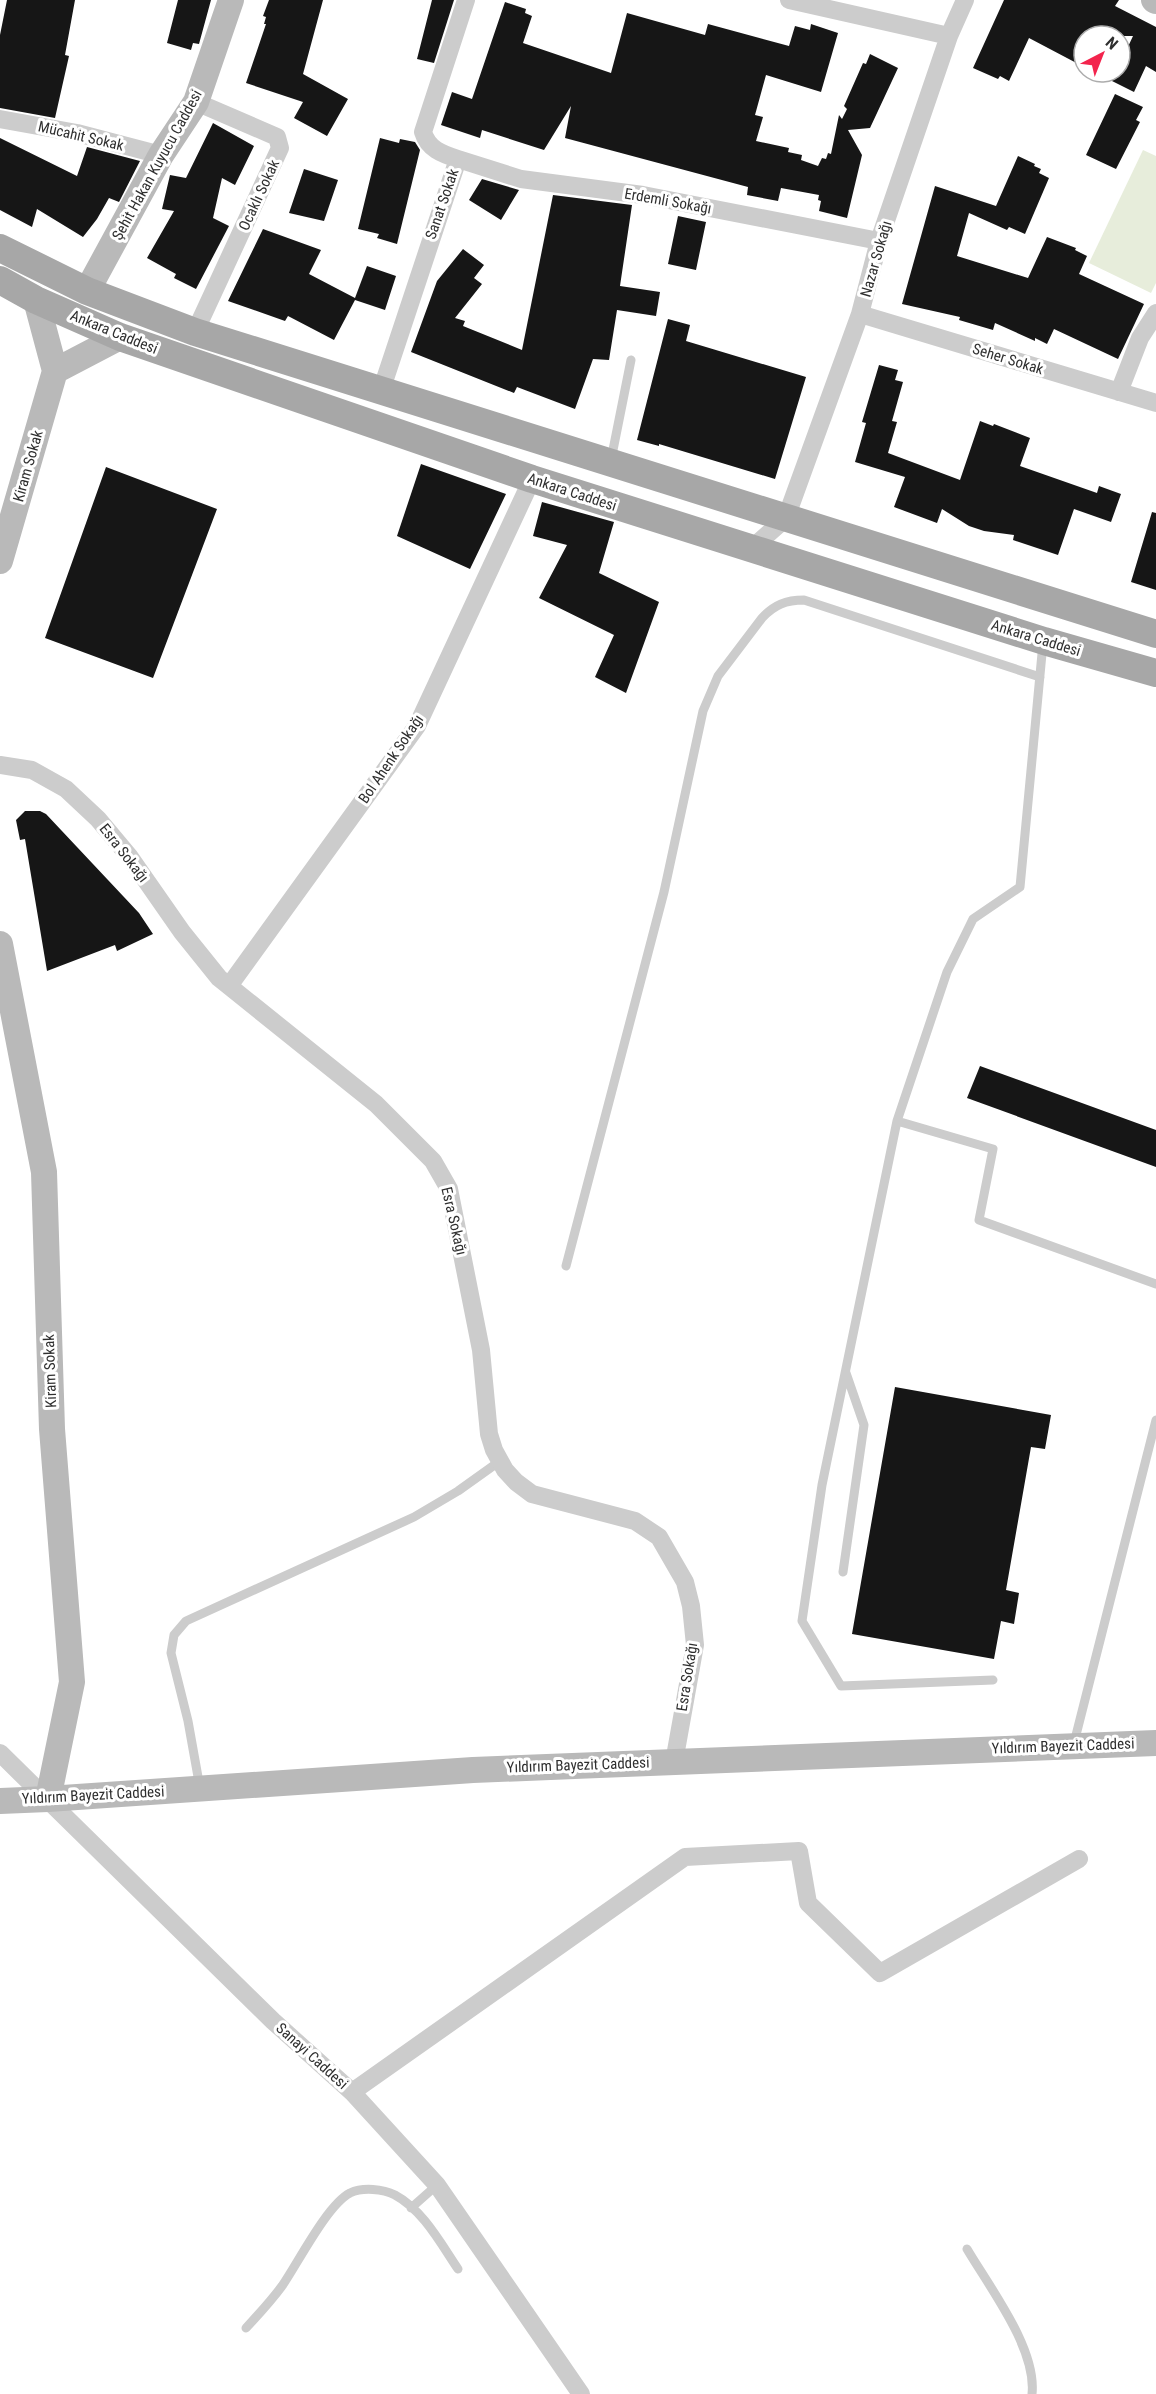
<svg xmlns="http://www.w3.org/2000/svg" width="1156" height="2394" viewBox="0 0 1156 2394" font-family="'Roboto Condensed',sans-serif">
	<rect width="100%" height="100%" fill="#fff"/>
	<path fill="#e7eddb" d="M1143,150L1156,156V283L1151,293L1089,263Z"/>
	<path fill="#161616" d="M7,0H75L65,55L69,56L55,118L0,108V35Z
		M178,0H211L199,44L193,43L191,50L167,43Z
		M269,0H323L303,74L348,99L327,136L294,118L303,102L246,83L266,24H264L266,17L263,16Z
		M432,0H454L434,63L417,59Z
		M1004,0H1119L1115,6L1156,27V72L1146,66L1134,92L1112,81L1116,72H1120V64L1133,36H1084V67L1029,38L1009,81L1000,76L998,79L973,68Z
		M505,2L526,9L525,13L532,16L523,43L611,73L627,13L705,35L708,24L789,46L795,26L810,30L811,24L838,33L821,92L766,75L755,115L763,117L756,141L789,148L788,152L802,155L801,160L818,166L822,158L826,159L828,153L831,154L839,115L842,119L847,109L844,106L863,63L866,64L870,54L898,68L870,128L848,130L862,155L847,218L819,211L821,201L818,200L819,195L781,188L778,201L747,195L748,187L565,138L571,106L544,150L482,130L480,138L441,125L452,92L472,99Z
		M1115,94L1143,107L1136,120L1140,122L1116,169L1086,155Z
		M213,123L254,146L235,185L222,178L213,218L229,226L196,289L174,278L176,274L147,258L174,211L162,209L170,175L186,178Z
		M0,138L77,176L87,147L140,161L119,202L109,198L97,219L83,237L37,209L32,227L0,210Z
		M380,138L399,143L400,139L415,142L420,150L397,244L377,238L379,234L358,229Z
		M1018,156L1035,164L1034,166L1041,169L1039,173L1049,178L1025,234L1009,227L1007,230L969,213L957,256L1028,278L1047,237L1076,248L1075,250L1087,256L1079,274L1144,304L1118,359L1054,329L1047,344L1035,338V341L995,323L993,330L959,320L960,317L902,304L935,186L996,206Z
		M304,169L338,180L324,221L289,213Z
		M482,179L519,190L501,220L469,200Z
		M553,195L632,205L620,286L660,292L656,316L617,310L609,360L593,359L575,409L517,387L514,393L411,352L437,281L463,249L484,265L474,278L482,284L455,318L465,321L463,326L522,350Z
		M678,216L706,222L696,270L668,264Z
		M263,229L321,250L309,274L355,298L367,266L396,276L385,310L355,300L334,340L288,316L285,321L228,301Z
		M668,319L690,325L686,341L806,377L775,479L659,444V446L637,440Z
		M879,365L898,370L895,380L903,382L892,421L897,422L888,453L960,480L980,421L993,426L994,424L1030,438L1020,466L1097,493L1099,486L1121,494L1111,522L1074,509L1058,555L1013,540L1014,535L984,531L969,526L942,509L937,523L894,507L905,477L855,462L866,423L862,422Z
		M421,464L506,494L470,569L397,536Z
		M106,467L217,509L153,678L45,638Z
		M542,502L614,522L599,573L659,602L626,693L595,677L614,635L539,598L567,545L533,536Z
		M1152,512L1156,513V590L1131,582Z
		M25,811H40L46,814L139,913L153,934L117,951L115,945L47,971L25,839L20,840L16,820Z
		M980,1066L1156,1130V1167L967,1098Z
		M895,1387L1051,1415L1045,1449L1031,1447L1006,1590L1019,1593L1014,1624L1001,1621L994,1659L852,1634Z"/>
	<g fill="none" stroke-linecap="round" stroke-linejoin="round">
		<path stroke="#ccc" stroke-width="9" d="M611,460L631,360
			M897,1121L993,1149L979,1220L1156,1284
			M566,1266L664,892L703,711L718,676L762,618C774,605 786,600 804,600L1040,677
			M843,1572L864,1425L846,1373
			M993,1680L841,1686L802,1621L822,1485L897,1121L947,972L973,919L1020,887L1043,643
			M1074,1743L1156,1420
			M200,1788L188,1721L171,1653L174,1635L186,1621L414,1517L458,1491L500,1461
			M411,2208L437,2185
			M967,2249C990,2288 1037,2349 1032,2394
			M246,2328C259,2314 271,2301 282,2286C298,2263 327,2205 350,2193C363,2187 383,2189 395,2195C423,2210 441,2244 458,2269"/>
		<path stroke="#ccc" stroke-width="18" d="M789,0L949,36
			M0,119L77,133L161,155
			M458,159L521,179L643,195L879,241
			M860,314L1156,403
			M195,332L280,148L277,137L196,102
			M381,391L458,159C442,154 428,149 423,132L466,0
			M1119,392L1140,338L1156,313
			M751,549L786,518L860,314L879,241L949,36L965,0
			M0,765L32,770L66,789L98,819L129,856L182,932L219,978L376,1104L433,1161L449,1189L481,1350L489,1434L494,1450L505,1470L516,1482L532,1494L635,1521L659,1537L685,1582L691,1606L695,1645L674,1762
			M229,986L417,726L532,479
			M0,1753L273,2021L352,2092L437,2185L581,2394
			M352,2092L685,1857L799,1851L808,1903L880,1973L1079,1859"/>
		<path stroke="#b9b9b9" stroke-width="26" d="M1154,0L1156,1
			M87,291L161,155L196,102L231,0
			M36,300L55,371
			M55,371L120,337
			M0,561L55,371
			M0,944L44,1172L52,1429L72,1682L48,1799
			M0,1801L48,1799L473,1770L1156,1743"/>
		<path stroke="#a7a7a7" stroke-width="28" d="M0,248L87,291L195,332L1156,634
			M0,280L36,300L120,337L532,479L1044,641L1156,673"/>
	</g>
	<g text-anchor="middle" stroke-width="6" stroke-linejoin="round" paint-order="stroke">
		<g font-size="15" fill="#2f2f2f" stroke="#fff">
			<text transform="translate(81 136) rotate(13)" y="5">Mücahit Sokak</text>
			<text transform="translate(157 165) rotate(-61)" y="5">Şehit Hakan Kuyucu Caddesi</text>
			<text transform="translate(259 195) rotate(-65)" y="5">Ocaklı Sokak</text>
			<text transform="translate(668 201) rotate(10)" y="5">Erdemli Sokağı</text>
			<text transform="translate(442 204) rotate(-71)" y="5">Sanat Sokak</text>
			<text transform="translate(876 259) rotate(-74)" y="5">Nazar Sokağı</text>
			<text transform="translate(114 332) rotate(22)" y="5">Ankara Caddesi</text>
			<text transform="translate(1008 359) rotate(17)" y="5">Seher Sokak</text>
			<text transform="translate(28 466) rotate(-74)" y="5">Kiram Sokak</text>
			<text transform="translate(572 492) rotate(18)" y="5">Ankara Caddesi</text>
			<text transform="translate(1036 638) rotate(17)" y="5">Ankara Caddesi</text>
			<text transform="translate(391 759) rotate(-56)" y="5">Bol Ahenk Sokağı</text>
			<text transform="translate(124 853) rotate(52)" y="5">Esra Sokağı</text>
			<text transform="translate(454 1221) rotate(77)" y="5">Esra Sokağı</text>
			<text transform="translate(50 1371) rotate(-92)" y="5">Kiram Sokak</text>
			<text transform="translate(687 1677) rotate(-81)" y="5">Esra Sokağı</text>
			<text transform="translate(1063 1746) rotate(-2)" y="5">Yıldırım Bayezit Caddesi</text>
			<text transform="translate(578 1765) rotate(-2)" y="5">Yıldırım Bayezit Caddesi</text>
			<text transform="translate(93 1795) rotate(-3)" y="5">Yıldırım Bayezit Caddesi</text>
			<text transform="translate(312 2056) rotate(42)" y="5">Sanayi Caddesi</text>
		</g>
	</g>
	<g transform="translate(1102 54) rotate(42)"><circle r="28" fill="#ffffff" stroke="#acacac" stroke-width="1.5"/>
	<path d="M0-4.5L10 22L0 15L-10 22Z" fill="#f3244d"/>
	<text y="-9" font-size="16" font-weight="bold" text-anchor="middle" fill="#2f2f2f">N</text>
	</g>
</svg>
